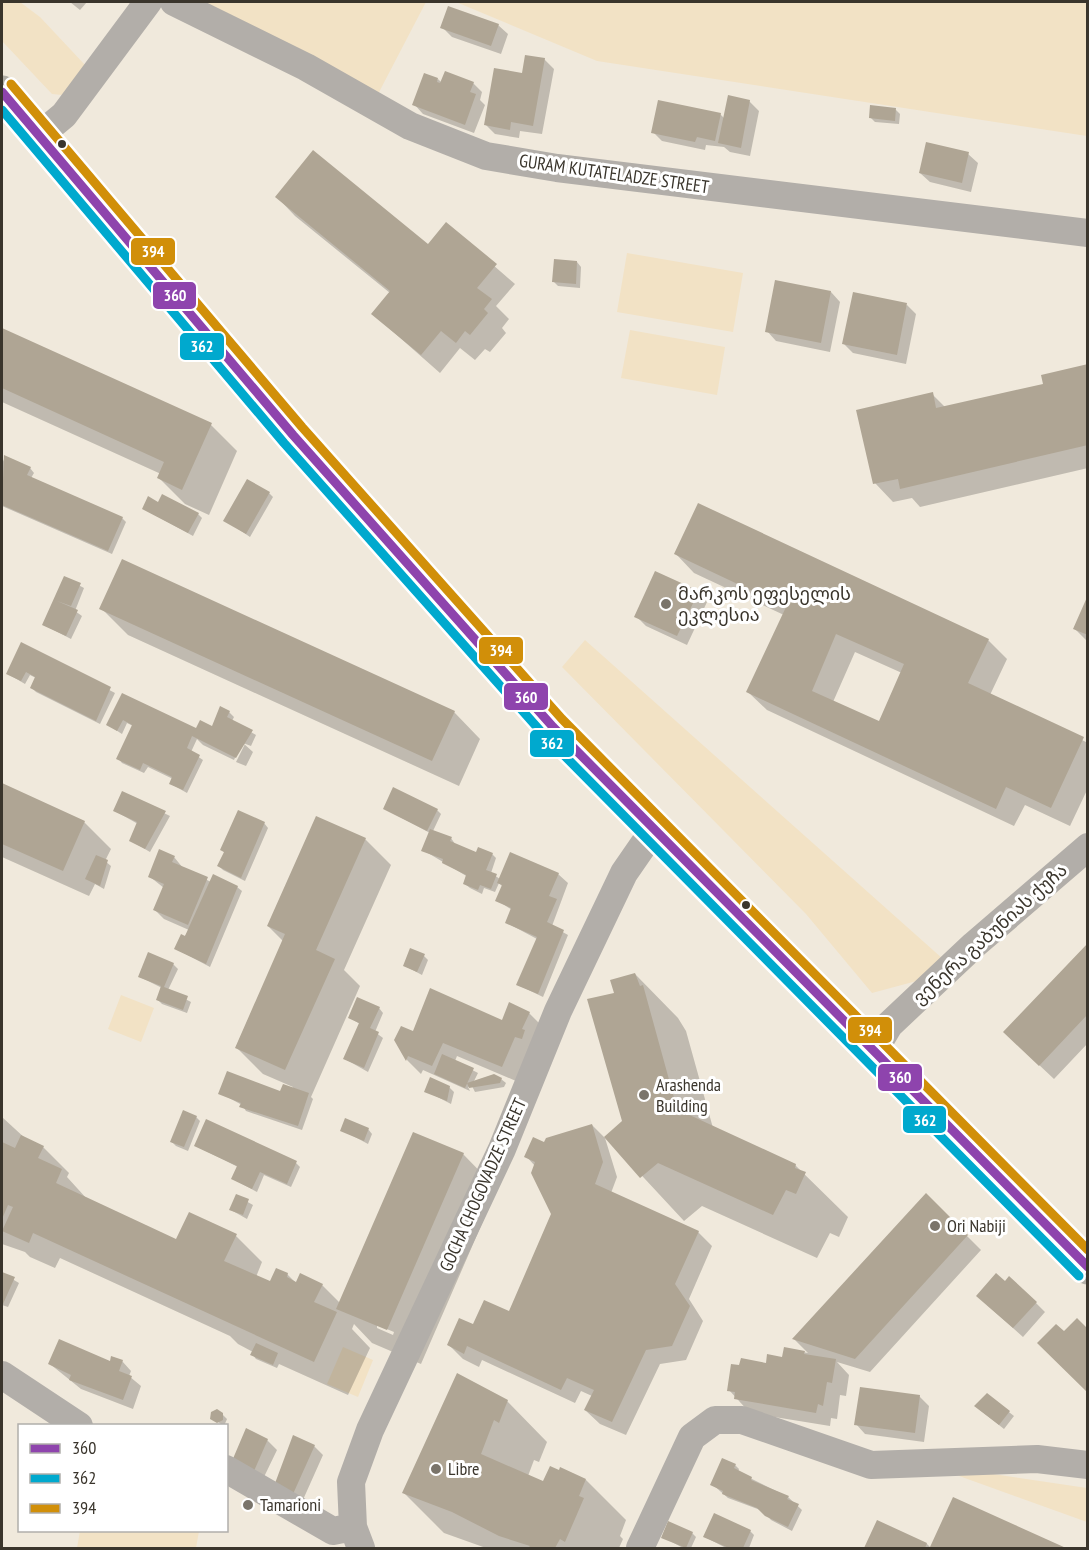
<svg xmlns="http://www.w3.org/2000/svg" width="1089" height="1550" viewBox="0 0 1089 1550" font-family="'PT Sans Narrow','Noto Sans Georgian',sans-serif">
	<rect width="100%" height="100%" fill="#f0e9dc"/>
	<path fill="#f2e2c5" d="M2,2H20L40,17L86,66L62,95L52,94L2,41Z
		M195,2H426L377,96Z
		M456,2H1087V136L597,61Z
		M627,253L743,273L733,332L617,312Z
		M630,330L725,347L717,395L621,378Z
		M585,640L943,959L924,979L872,993L806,914L562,667Z
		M121,995L154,1008L141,1042L108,1029Z
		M343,1347L373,1360L358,1397L327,1384Z
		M926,1464L1087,1488V1522Z
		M80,1531V1530L199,1531L196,1548H77Z"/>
	<path fill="#0003" fill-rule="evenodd" d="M70,2H87L80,10Z
		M498,25L508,34L501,54L452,37L442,27Z
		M544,59L554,69L542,134L520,131L519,138L495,134L486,125Z
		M438,79L442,83H473L482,92L480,100L485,105L474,133L423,114L414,104Z
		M749,101L759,111L750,156L730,152L724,147L706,145L705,150L662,141L653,132L720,114L725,119Z
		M896,110L900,114L899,124L875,122L870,117Z
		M968,154L978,163L971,192L930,182L920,173Z
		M277,197L428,246L447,225L515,284L496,306L509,319L502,328L506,333L490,352L485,349L475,360L460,348L440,373L373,314L390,293L295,216Z
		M577,262L581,267L580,288L558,286L554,282Z
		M831,292L840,302L830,352L776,341L767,331Z
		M907,305L916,314L906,364L853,353L844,344Z
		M2,330L211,425L237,451L209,515L185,504L159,478L161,474L2,402Z
		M1088,366V468L920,507L912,498L893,502L875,483L932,394L946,408L1045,385Z
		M5,457L30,468L34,473L31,478L122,518L126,522L112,554L2,506V464Z
		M269,493L273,497L250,537L225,520Z
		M158,504L198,514L202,518L193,536L144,509Z
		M676,554L988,640L1007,659L990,695L1088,743V788L1070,826L1025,805L1014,826L767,710L748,692L784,615L694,573ZM855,652L902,673L880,723L833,702Z
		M65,578L84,588L75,611L82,616L71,639L44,625Z
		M698,592L707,602L687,645L646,626L636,616Z
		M1088,599V642L1074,628Z
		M101,608L454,712L480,739L459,786L128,635Z
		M22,644L115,693L100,724L36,692L32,688L36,678L30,675L25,684L8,674Z
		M122,695L197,730L212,727L229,712L234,717L232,721L256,735L251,746L243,743L253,752L246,766L236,762L245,744H241L234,760L203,745L197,739L191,752L203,760L187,793L171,784L173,779L148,767L144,773L122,763L118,758L133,726L127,723L122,734L108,725Z
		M2,785L84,822L111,849L105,861L111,866L104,889L95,884L89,896L2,857Z
		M123,793L170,816L150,852L131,841L138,824L115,811Z
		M385,809L437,810L441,814L433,831L451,838L455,844L477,854H492L496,858L491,873L500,879L558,874L568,883L552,926L568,935L543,997L518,985L537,939L507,923L512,910L497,900L503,887L499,883L495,892L484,888L482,894L470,888L465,884L468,877L423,850L430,833Z
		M264,823L268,828L245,881L223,870L219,866L225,853L222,850Z
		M365,839L391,865L344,970L360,986L311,1097L313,1099L302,1130L246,1111L242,1105L220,1093H281L292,1089L293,1087L263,1074L236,1047L283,941L268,926Z
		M174,857L183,868L211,882L237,887L242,891L210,967L176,949L189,930L164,919L155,910L164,888L149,876Z
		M1088,945V1043L1054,1079L1019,1046Z
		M424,956L428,960L422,975L405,966Z
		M173,964L178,969L168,990L191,1002L187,1013L162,1004L158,1000L162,988L140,977Z
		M635,974L678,1018L686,1031L713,1128L795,1165L848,1217L839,1237L830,1233L817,1258L702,1206L684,1221L606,1137L624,1121L615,994Z
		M379,1008L383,1013L375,1032L383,1038L368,1072L345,1059L360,1024L350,1018Z
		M529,1013L543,1027L516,1081L457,1056L455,1061L478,1073L473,1083L501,1079L506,1083L504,1087L475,1092L472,1086L468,1087L470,1091L423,1070L421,1074L407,1060L396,1040L413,1032L503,1022Z
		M449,1087L454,1092L451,1104L426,1091Z
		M2,1117L27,1140L43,1147L69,1173L67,1177L87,1199L177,1241L236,1236L262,1262L256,1277L270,1283L287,1274L297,1284L322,1285L340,1303L463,1154L497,1189L421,1364L372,1343L354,1324L352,1329L370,1348L348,1395L279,1364L277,1368L256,1359L252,1354L253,1352L238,1344L230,1336L60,1258L55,1268L30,1257L25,1252L2,1244ZM377,1325L394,1332L393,1335L377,1328Z
		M196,1117L200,1121L188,1151L176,1146L171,1141Z
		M592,1125L605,1138L617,1177L611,1193L698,1232L712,1246L689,1299L703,1321L686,1360L660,1364L626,1435L600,1424L585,1410L592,1396L581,1391L575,1403L482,1360L479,1367L463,1359L449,1345L473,1326L510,1313L553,1214L535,1166L526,1156L545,1144Z
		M368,1129L372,1134L368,1144L342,1130Z
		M196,1146L296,1163L300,1167L291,1187L264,1175L257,1192L233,1179L238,1167Z
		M926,1195L981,1250L870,1372L837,1362L849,1375L846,1396L840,1395L837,1419L831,1418L830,1426L750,1413L729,1390L767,1364L784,1358L785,1349L808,1353L794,1339Z
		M237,1196L253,1205L247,1219L231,1210Z
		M2,1273L19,1283L8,1307L2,1305Z
		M1036,1303L1045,1312L1023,1337L987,1305Z
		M122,1361L131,1371L129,1376L141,1386L133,1409L81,1389L50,1364Z
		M987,1395L1014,1416L1004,1429L980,1410Z
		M919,1396L929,1406L924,1442L865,1434L856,1424Z
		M507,1401L547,1442L539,1462L534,1460L528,1476L544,1483L586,1480L626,1520L620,1536L623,1539L619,1548H486L444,1533L404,1493Z
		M222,1414L227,1419L224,1426L212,1418Z
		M267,1440L277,1450L263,1479L244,1470Z
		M314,1446L323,1455L302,1502L285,1495Z
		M735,1465L739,1469L738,1472L788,1497L802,1510L792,1531L771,1520L763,1511L728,1498L712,1484Z
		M954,1499L1063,1548H931Z
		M878,1522L927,1544L931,1548H866Z
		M750,1531L754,1535L749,1548H726L705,1537Z
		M692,1533L696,1537L691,1548H683L663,1537Z"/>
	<path fill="#afa594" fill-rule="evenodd" d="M448,6L499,24L491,46L440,28Z
		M525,55L545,58L533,126L511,122L510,130L484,125L494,68L522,73Z
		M445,71L474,82L470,92L476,94L465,125L412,105L424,73L438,78L437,82L440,83Z
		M728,95L750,100L741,148L718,143Z
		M658,100L721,113L715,141L697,137L695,142L651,133Z
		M870,105L896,108L895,121L869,118Z
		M926,142L969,152L962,183L919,173Z
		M313,150L428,244L446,222L497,264L477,288L492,299L484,309L488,313L470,335L465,331L456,343L441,331L421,355L371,314L390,291L275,197Z
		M554,259L577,261L576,284L552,282Z
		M775,280L831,291L821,343L765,332Z
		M853,292L907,303L897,355L842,344Z
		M2,328L212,423L182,490L157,478L164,462L2,388Z
		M1088,364V445L900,489L898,479L873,484L856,410L933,392L936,408L1043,384L1041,375Z
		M4,455L31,467L27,475L123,517L108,551L2,505Z
		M247,479L270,492L246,534L223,521Z
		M162,494L199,513L188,533L142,509L148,496L158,502Z
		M698,503L989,639L968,683L1084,737L1051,808L1006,787L996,809L746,692L786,607L674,554ZM836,634L904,664L879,721L812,691Z
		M122,559L455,711L432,761L99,609Z
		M655,571L699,591L677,636L634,617Z
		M64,576L81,583L71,606L57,601L78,610L66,636L42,625Z
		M1088,595V635L1073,629Z
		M21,642L111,687L96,721L30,688L35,677L26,672L21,681L6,674Z
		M122,693L196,728L200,720L212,726L220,706L230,711L227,717L253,730L236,758L192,736L187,748L200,755L183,790L169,784L172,777L143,763L140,770L116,759L132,725L123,720L117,731L106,725Z
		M2,783L85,821L63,871L2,844Z
		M393,787L438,809L427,831L383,809Z
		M122,791L166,811L145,849L129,841L137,822L113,811Z
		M238,810L265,822L241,878L217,866L224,852L220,850Z
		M316,816L366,838L316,950L335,959L285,1070L235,1048L285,934L267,926Z
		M430,829L452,837L450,841L476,852L478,847L493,853L486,870L497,874L491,889L480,885L478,890L463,884L466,875L442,863L443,859L421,851Z
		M159,849L175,856L172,862L208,877L188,925L153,910L164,884L148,877Z
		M510,852L559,873L549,896L557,899L547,922L564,930L538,994L516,985L537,937L505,923L511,908L495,901L502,885L497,883Z
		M96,855L108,860L100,886L85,879Z
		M213,874L238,886L206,964L174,949L181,934L185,936Z
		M1088,943V1014L1039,1066L1003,1032Z
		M410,948L425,954L417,972L403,966Z
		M148,952L174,963L164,987L188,996L183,1010L156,1000L161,986L138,977Z
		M635,973L640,986L643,985L676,1105L673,1107L680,1116L683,1112L796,1164L795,1168L806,1172L796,1194L786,1190L773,1215L658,1163L640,1178L604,1137L622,1121L587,999L614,993L610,980Z
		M430,988L502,1020L509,1002L530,1012L522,1029L525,1030L522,1039L515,1037L502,1067L443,1043L432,1066L408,1056L406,1061L394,1040L401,1026L413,1031Z
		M357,997L380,1007L370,1028L379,1032L364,1068L343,1059L359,1023L348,1018Z
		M442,1054L474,1068L465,1088L434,1074Z
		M227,1071L280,1091L283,1084L309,1093L298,1126L239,1107L241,1103L218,1094Z
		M494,1074L502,1078L500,1083L469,1088L467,1083Z
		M430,1077L450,1086L447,1101L424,1092Z
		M183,1110L197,1116L184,1147L170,1142Z
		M345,1118L369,1128L364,1141L340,1131Z
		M206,1119L297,1161L287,1184L260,1172L252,1189L231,1179L237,1166L194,1146Z
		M592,1124L603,1162L595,1184L699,1231L675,1284L690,1306L672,1346L646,1350L612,1422L584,1410L594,1390L567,1378L561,1390L467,1346L464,1354L447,1345L459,1318L473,1324L484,1300L509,1311L551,1214L531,1173L535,1162L524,1157L533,1137L544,1142L546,1138Z
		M413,1132L464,1153L387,1330L336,1309Z
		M21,1135L44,1146L38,1158L62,1169L56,1183L176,1239L189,1212L237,1234L224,1261L270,1281L276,1268L288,1273L287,1277L296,1282L300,1273L323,1284L314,1302L337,1312L314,1362L33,1233L29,1243L2,1231L13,1207L8,1205L2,1219V1142L15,1148Z
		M926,1193L968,1235L855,1359L792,1339Z
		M236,1194L249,1199L243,1215L229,1210Z
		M2,1272L15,1277L3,1304L2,1303Z
		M996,1273L1005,1281L1009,1276L1037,1302L1013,1328L976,1296Z
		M1077,1318L1088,1329V1393L1037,1343L1056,1324L1064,1331Z
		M59,1339L110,1361L111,1356L123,1360L119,1371L132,1376L123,1400L69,1380L71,1375L48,1364Z
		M256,1343L278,1353L273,1365L250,1355Z
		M784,1347L805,1351L804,1354L836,1359L832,1383L827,1382L823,1406L818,1404L816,1413L734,1399L735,1392L727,1391L731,1364L739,1365L741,1358L766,1363L767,1354L782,1357Z
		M457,1373L508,1400L499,1423L494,1420L481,1454L543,1481L550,1466L559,1470L560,1467L586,1479L579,1496L584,1498L565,1542L560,1539L555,1548H528L530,1546L499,1536L452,1512L402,1493Z
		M860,1387L920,1395L915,1433L854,1425Z
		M987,1393L1010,1411L999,1425L974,1406Z
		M217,1409L223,1413V1420L217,1423L210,1419L211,1412Z
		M246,1428L268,1439L254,1471L232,1461Z
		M293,1435L315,1445L293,1494L274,1486Z
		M722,1458L736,1464L734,1468L752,1477L751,1480L789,1496L787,1499L799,1504L788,1527L765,1516L757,1508L722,1494L723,1491L710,1485Z
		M953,1497L1066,1548L930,1547Z
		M714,1513L751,1530L743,1548H729L703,1537Z
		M877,1520L927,1543L925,1548H864Z
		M668,1521L693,1532L686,1548L661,1538Z"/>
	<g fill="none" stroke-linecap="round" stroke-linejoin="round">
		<path stroke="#b2aea9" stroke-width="28" d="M174,2L306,67L410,126L486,156L557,168L1088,233
			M40,135L64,115L148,2
			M873,1052L889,1025L974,945L1088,847
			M2,1375L79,1426
			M226,1469L333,1531L353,1527
			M361,1548L353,1527L351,1482L370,1430L502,1149L558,1011L624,873L653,831
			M640,1548L692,1437L715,1420H742L871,1465L1037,1459L1088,1465"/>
		<path stroke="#b1aea6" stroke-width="33" d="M2,92L293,435L553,727L1088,1268"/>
		<defs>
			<path id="bus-1" d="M2,92L293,435L553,727L1088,1267"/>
			<path id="bus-2" d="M2,110L284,443L544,735L1079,1276"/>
			<path id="bus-3" d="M11,84L302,427L562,719L1088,1250"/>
		</defs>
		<use href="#bus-1" stroke="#fff" stroke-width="14"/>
		<use href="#bus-2" stroke="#fff" stroke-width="14"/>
		<use href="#bus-3" stroke="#fff" stroke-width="14"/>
		<use href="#bus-1" stroke="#8e44ad" stroke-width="9"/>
		<use href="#bus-2" stroke="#00a9ce" stroke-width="9"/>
		<use href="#bus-3" stroke="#d18f09" stroke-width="9"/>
	</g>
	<g fill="#3a352c" stroke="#fff" stroke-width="2">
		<circle cx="62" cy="144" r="5"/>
		<circle cx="746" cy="905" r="5"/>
	</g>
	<g fill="#7a746a" stroke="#fff" stroke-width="2">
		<circle cx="666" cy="604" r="6"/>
		<circle cx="644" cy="1095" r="6"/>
		<circle cx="935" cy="1226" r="6"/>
		<circle cx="436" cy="1469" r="6"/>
		<circle cx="248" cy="1505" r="6"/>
	</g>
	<g text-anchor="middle" stroke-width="6" stroke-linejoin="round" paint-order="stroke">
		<g font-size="18" fill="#3a352c" stroke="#fff">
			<text transform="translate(614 174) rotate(8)" y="6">GURAM KUTATELADZE STREET</text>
			<text transform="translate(990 934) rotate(-42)" y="6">ვენერა გაბუნიას ქუჩა</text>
			<text transform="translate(483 1185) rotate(-66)" y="6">GOCHA CHOGOVADZE STREET</text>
		</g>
		<g font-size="18" fill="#3a352c" stroke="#fff" text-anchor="start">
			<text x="678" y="600">მარკოს ეფესელის<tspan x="678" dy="21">ეკლესია</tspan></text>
			<text x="656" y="1091">Arashenda<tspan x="656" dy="21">Building</tspan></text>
			<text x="947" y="1232">Ori Nabiji</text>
			<text x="448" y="1475">Libre</text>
			<text x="260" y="1511">Tamarioni</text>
		</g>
	</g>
	<g stroke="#fff" stroke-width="2">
		<rect x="130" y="237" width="46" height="29" rx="6" fill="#d18f09"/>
		<rect x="152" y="281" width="45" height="29" rx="6" fill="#8e44ad"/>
		<rect x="179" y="332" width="46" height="29" rx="6" fill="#00a9ce"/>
		<rect x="478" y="636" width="46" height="29" rx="6" fill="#d18f09"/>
		<rect x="503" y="682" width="46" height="29" rx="6" fill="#8e44ad"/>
		<rect x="529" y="729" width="46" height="29" rx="6" fill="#00a9ce"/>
		<rect x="847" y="1016" width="46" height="28" rx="6" fill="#d18f09"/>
		<rect x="877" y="1063" width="46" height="29" rx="6" fill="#8e44ad"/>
		<rect x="902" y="1105" width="45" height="29" rx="6" fill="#00a9ce"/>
	</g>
	<g font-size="16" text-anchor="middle" font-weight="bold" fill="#fff">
		<text x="153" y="257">394</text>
		<text x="175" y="301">360</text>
		<text x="202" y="352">362</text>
		<text x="501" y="656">394</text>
		<text x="526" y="703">360</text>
		<text x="552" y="749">362</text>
		<text x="870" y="1036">394</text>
		<text x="900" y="1083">360</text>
		<text x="925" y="1126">362</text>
	</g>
	<rect width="1089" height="1550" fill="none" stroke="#3a352c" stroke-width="6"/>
	<rect x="18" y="1424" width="210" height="108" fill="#ffffff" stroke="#b0aeab" stroke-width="1.5"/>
	<rect x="30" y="1444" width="30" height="9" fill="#8e44ad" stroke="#b0aeab" stroke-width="1.5"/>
	<text x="72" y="1454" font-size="18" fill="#3a352c">360</text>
	<rect x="30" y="1474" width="30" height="9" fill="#00a9ce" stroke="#b0aeab" stroke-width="1.5"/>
	<text x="72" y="1484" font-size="18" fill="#3a352c">362</text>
	<rect x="30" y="1504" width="30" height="9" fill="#d18f09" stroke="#b0aeab" stroke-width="1.5"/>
	<text x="72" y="1514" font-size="18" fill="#3a352c">394</text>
</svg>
